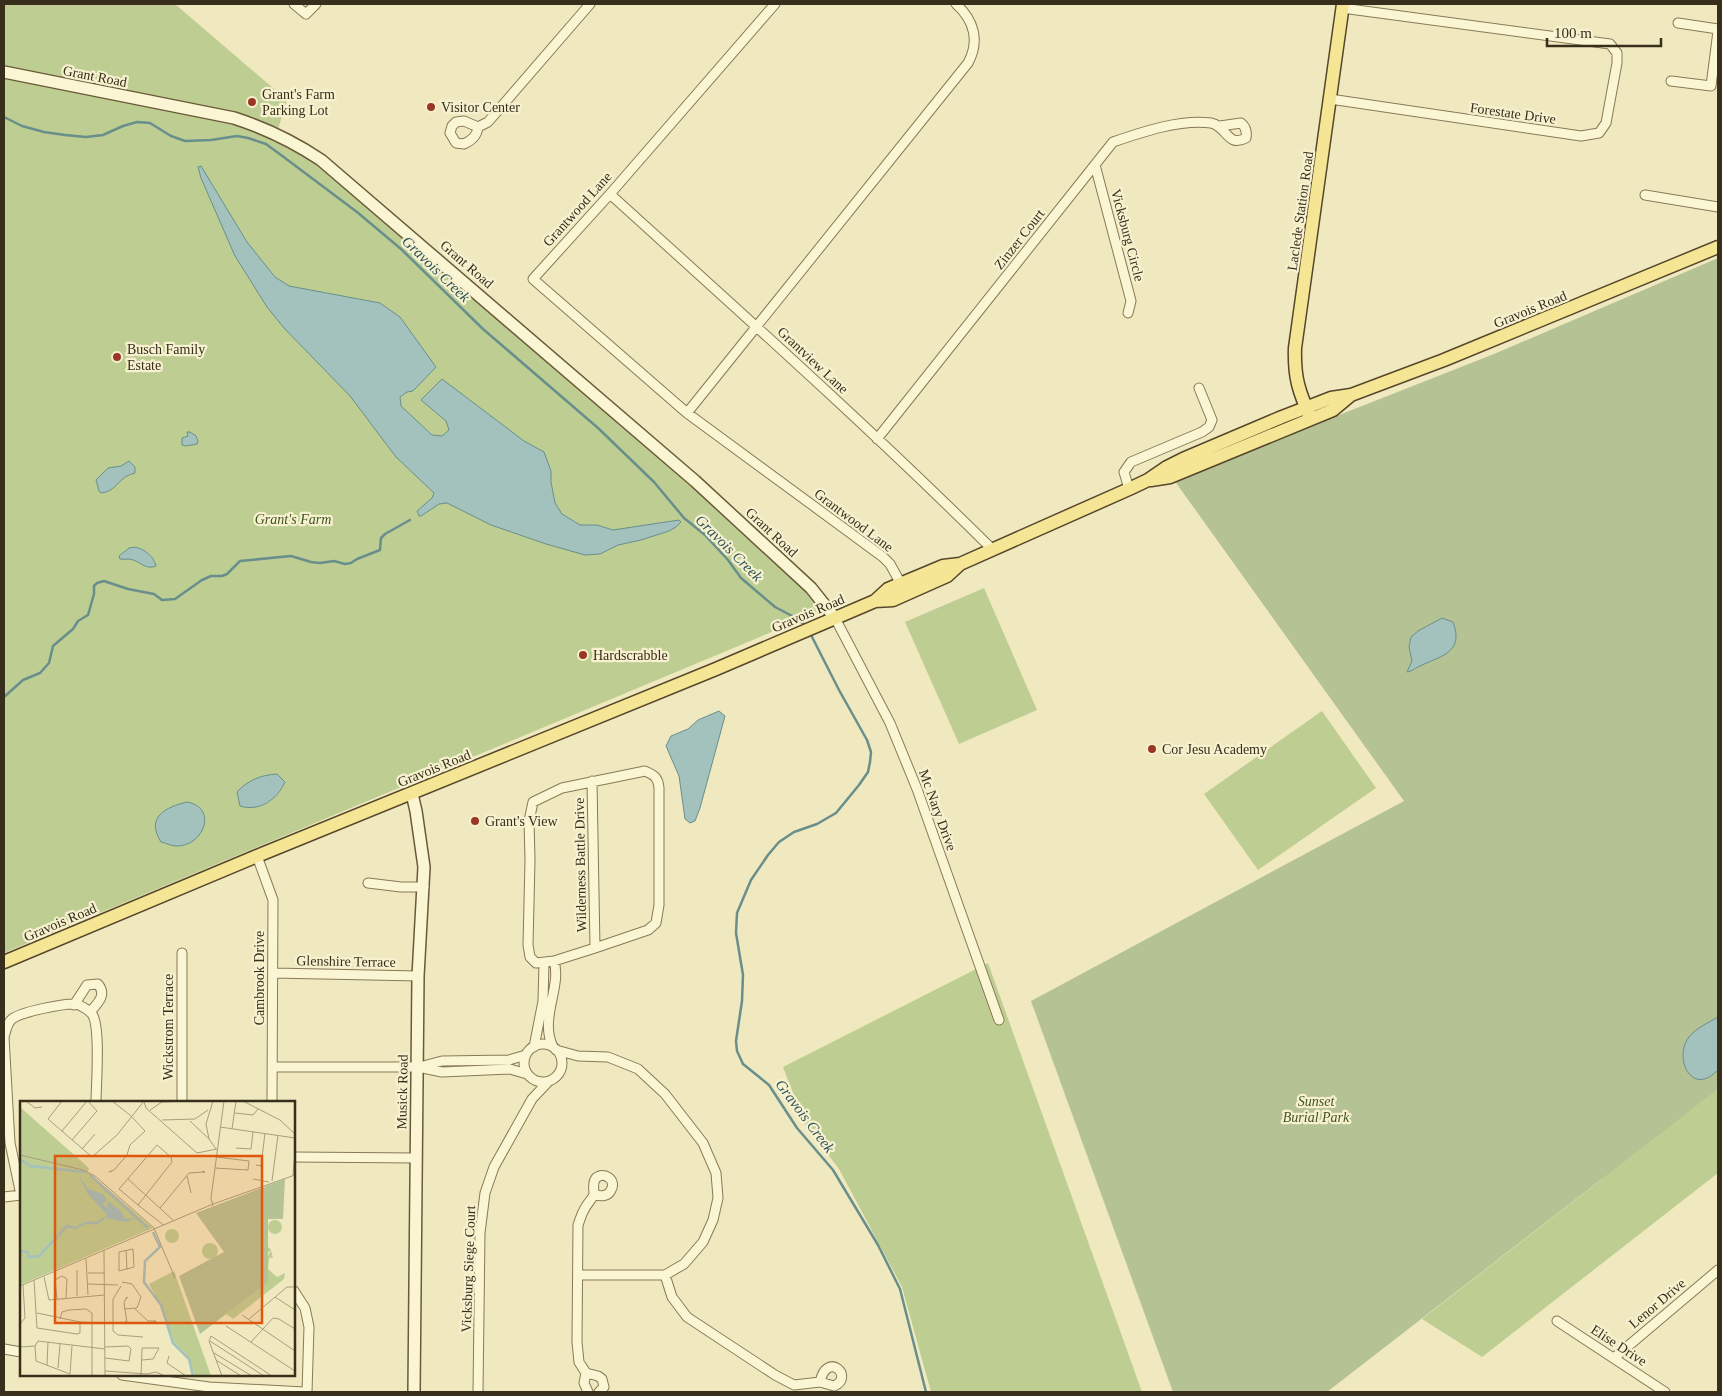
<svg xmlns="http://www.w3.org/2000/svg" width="1722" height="1396" viewBox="0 0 1722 1396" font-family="Georgia,serif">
	<rect width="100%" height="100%" fill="#f0e9bf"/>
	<path fill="#bece93" d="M4,4H175L287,100L275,139L307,155C478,301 652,444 815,599L819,607L817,613L4,953Z
		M984,588L1037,710L959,744L905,622Z
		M1322,711L1376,788L1258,870L1204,794Z
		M988,963L1142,1392H931L902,1287L839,1169L805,1124L783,1067Z
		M1718,1077V1173L1482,1357L1422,1319L1597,1183Z"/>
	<path fill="#b5c293" d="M1718,258V1089L1327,1392H1173L1031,1001L1404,801L1174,480L1494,354Z"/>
	<path fill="#a3c1bd" stroke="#698f8c" d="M201,166L247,242L275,277L289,286L380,303L400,317L436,367L413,391L407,392L400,397L401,406L432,435L442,436L449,430L446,421L421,400L442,379L524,441L544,452L551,471V482L555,503L562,514L580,525H597L613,530L679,520L681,522L676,527L669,531L641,540L618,545L600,554L585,555L546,544L491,525L447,503L439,504L421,516H419L417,511L432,498L434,493L396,457L350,396L284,328L267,307L235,256L201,178L198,167Z
		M187,432H190L196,436L198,441L197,444L186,446L182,445V438L188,436Z
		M129,461L135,467V473C132,474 129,475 127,476C117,482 114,492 101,493L99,491L96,480L108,468L121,466Z
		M135,547C145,549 154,557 156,566C146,570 142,563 133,560C129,558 125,560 120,559L119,556L129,548Z
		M1442,618L1453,622C1465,654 1439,656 1418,667C1414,669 1412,671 1407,672L1412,661L1409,647L1411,637L1418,631Z
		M719,711L725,716L700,808L695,821L690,823L685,819L679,776L666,746L671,736L688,729L698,720Z
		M277,774L285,782C277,800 259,812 240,806L237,792C248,780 261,775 277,774Z
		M187,802C219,808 203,847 176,846C171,846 166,843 161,842C145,817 166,807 187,802Z
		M1718,1017V1070C1691,1098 1673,1057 1689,1037C1696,1028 1708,1023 1718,1017Z"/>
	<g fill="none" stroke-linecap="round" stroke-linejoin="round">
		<path stroke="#698f8c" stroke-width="2.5" d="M4,117L22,126L44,132L65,135L86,137L103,135L123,126L137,122L150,123L171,136L185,141L211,140L237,136L248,138L266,144L281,155L357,212L401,249L483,329L598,428L654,482L684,518L705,535L728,560L741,578L775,607L798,619L806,626
			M810,633L839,690L867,740L871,752L870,762L868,772L859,785L836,813L817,824L794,832L779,842L768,855L751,880L737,913L736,933L743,975L742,1001L736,1041L737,1051L743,1064L769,1085L797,1128L833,1170L878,1245L900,1289L926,1392
			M4,697L23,680L40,673L49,663L53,646L73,629L78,621L88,615L94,594V586L97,583L104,581L128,589L154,594L162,600L175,599L202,580L211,576H222L227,574L240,561L291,556L311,562L320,563L334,561L345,564L351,563L357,559L380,550L381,538L385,534L410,520"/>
		<defs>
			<path id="street" d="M294,4L306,14L316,4
				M775,4L610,194L533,279L687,413L883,557L890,564L901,584
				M1678,23L1718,29
				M1671,81L1711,86L1718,31
				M1330,99L1581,136L1599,133L1606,123L1617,63V53L1610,44L1342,8
				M464,121L478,127C477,136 472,140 464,144L456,143L450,133L452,126L456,122Z
				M478,127L488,122L590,4
				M1095,165L1131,301L1128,313
				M610,194C739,311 869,427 993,550
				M1645,195L1718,207
				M687,413L968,63C980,41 974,20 956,4
				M877,439L1113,142C1142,132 1180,119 1211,123C1227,126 1227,148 1246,138C1247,132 1246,127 1241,123L1220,126
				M1129,489L1124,472L1131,462L1202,432L1209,427L1212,420L1199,388
				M835,618L890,723L917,789L999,1020
				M645,771C654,775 658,777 659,788V905L656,923L648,930L595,948L554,961L536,963L530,957L528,945L530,860L529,821L533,802L562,788Z
				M592,781L595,948
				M257,856L273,900L272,1102
				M368,883L401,887H424
				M273,973L418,976
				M74,1005L87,985L98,984C107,995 98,1003 90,1012
				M524 1063a19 19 0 1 1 38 0a19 19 0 1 1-38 0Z
				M534,1047L543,1001L544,963
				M553,1047C539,1018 562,987 554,961
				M556,1050L578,1056L608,1057L638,1069L665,1094L703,1143L716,1173L718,1198L713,1220L703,1242L684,1264L665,1275H578
				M423,1066L442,1061L509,1060L526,1055
				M272,1067H418L442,1072L510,1069L527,1074
				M182,1102V953
				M294,1157L416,1158
				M21,1195L10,1143L4,1037C6,1031 7,1023 12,1019C21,1012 64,1003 76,1004C80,1005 89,1010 92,1014C101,1026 96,1085 96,1102
				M4,1197L21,1195
				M665,1275L672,1297L687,1317L775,1375L794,1385L820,1382C827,1350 855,1377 834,1386L820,1382
				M294,1291L305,1308L309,1327L307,1392
				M1557,1321L1665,1392
				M4,1349L21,1352
				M1614,1358L1718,1270
				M586,1373L598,1376L602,1379L604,1387L599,1392
				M122,1375L209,1387L304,1392
				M478,1392L480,1233L485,1193L494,1167L532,1099L548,1082
				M588,1392L584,1383L586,1373L579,1362L577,1342L578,1225C580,1220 581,1215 584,1210C586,1205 593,1198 594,1194C594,1188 592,1183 596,1178C604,1171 617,1180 611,1190C608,1197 601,1196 594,1195"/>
			<path id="secondary" d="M4,72L234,118C265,128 294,142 321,160L695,481L811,588L835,618
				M412,794L416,811L424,867L418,976L414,1392"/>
			<path id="primary" d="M1311,419C1299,392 1294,378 1295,348L1343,4
				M1151,480L1170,477L1333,410L1351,395
				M875,601L888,589L943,566L960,564L1129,489L1148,480L1167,467L1183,459L1282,417L1331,398L1351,395L1444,360L1718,247
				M4,962L257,856L716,669L875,601L893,600L947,576L960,564"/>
		</defs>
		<use href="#street" stroke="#897957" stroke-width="11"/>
		<use href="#secondary" stroke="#6b5a3a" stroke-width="14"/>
		<use href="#primary" stroke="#56462b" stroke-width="15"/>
		<use href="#street" stroke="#faf5d3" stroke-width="9"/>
		<use href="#secondary" stroke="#faf5d3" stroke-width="11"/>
		<use href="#primary" stroke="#f5e695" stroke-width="12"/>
	</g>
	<g fill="#9a3624" stroke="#f7f1cf" stroke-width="2">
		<circle cx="252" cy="102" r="5"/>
		<circle cx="431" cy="107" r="5"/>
		<circle cx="117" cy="357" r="5"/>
		<circle cx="583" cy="655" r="5"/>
		<circle cx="1152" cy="749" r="5"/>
		<circle cx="475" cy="821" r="5"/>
	</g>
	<g text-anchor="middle" stroke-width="4.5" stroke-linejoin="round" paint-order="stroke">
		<g font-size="14" fill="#382e1c" stroke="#f7f1cf">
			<text transform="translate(95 76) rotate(11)" y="5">Grant Road</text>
			<text transform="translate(1513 113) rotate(8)" y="5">Forestate Drive</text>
			<text transform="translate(577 209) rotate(-48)" y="5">Grantwood Lane</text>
			<text transform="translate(1300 211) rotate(-82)" y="5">Laclede Station Road</text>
			<text transform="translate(1128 235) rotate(75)" y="5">Vicksburg Circle</text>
			<text transform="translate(1019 239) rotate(-52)" y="5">Zinzer Court</text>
			<text transform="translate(467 264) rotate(41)" y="5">Grant Road</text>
			<text transform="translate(1530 309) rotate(-22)" y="5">Gravois Road</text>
			<text transform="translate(813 360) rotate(43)" y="5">Grantview Lane</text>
			<text transform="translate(854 520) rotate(37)" y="5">Grantwood Lane</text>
			<text transform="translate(772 532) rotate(43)" y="5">Grant Road</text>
			<text transform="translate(808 613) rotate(-23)" y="5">Gravois Road</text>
			<text transform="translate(434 768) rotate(-22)" y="5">Gravois Road</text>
			<text transform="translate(938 810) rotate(70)" y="5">Mc Nary Drive</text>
			<text transform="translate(580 865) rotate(-91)" y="5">Wilderness Battle Drive</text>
			<text transform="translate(60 922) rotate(-23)" y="5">Gravois Road</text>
			<text transform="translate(346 961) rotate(1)" y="5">Glenshire Terrace</text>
			<text transform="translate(259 978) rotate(-90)" y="5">Cambrook Drive</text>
			<text transform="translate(168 1027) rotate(-90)" y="5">Wickstrom Terrace</text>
			<text transform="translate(402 1092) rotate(-89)" y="5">Musick Road</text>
			<text transform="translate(468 1269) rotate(-88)" y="5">Vicksburg Siege Court</text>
			<text transform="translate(1657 1303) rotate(-40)" y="5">Lenor Drive</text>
			<text transform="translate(1619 1345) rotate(33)" y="5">Elise Drive</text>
		</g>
		<g font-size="14" fill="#382e1c" stroke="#f7f1cf" text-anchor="start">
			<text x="262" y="99">Grant's Farm<tspan x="262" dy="16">Parking Lot</tspan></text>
			<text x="441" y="112">Visitor Center</text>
			<text x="127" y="354">Busch Family<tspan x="127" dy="16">Estate</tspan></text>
			<text x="593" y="660">Hardscrabble</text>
			<text x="1162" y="754">Cor Jesu Academy</text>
			<text x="485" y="826">Grant's View</text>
		</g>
		<g font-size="14" font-style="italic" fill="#405522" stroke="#f7f1cf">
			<text x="293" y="524">Grant's Farm</text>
			<text x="1316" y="1106">Sunset<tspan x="1316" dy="16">Burial Park</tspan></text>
		</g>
		<g font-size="15" font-style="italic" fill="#2a5458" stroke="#f7f1cf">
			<text transform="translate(436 269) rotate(44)" y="5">Gravois Creek</text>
			<text transform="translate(729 548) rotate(45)" y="5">Gravois Creek</text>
			<text transform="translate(805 1116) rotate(53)" y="5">Gravois Creek</text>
		</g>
	</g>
	<g transform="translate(20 1101)">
		<rect width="275" height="275" fill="#f0e9bf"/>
		<path d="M0,6L69,67L68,71L133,127L0,184ZM248 126a7 7 0 1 1 14 0a7 7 0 1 1-14 0ZM145 135a7 7 0 1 1 14 0a7 7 0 1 1-14 0ZM182 150a8 8 0 1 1 16 0a8 8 0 1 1-16 0ZM251,149L253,157H249L248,168L257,176L265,172L264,178L213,218L206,213L227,197ZM154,170L191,275H175L167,254L154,241L143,209L129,183Z" fill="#bece93"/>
		<path d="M265,78L263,118H248V146L251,149L248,151V181L180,233L159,175L204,151L176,112Z" fill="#b5c293"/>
		<path d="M59,75L68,88L83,93L87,99L83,103L87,107L88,100L100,109L105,118L117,117L105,121L85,117L87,114L67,92Z" fill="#a3c1bd"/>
		<path fill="none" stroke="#a3c1bd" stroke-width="2.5" d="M0,58L10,65L65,71M70,74L128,127M133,131L140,146L125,160L124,181L141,204L153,242L169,258L173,275M0,150L7,151L9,156L19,155L47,125L56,127L65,122H77L84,117"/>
		<path fill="none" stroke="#a69e7e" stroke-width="1" d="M6,0L15,7L22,6M42,0L28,18L72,56L97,34L124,0M92,0L110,14L125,30L110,44L107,54L94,69L89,71L92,70M193,0L186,23L189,38L196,48M223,0L260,19L275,33M124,1L126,7L177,52L197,48M130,9L142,1L164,0M215,12L233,14L238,8M142,19L175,18L188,9M170,20L189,38M200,26L275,37M212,28L216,0M42,30L67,0M52,39L77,10L68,0M216,47L231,48L233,31M62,48L75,33M0,54L63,69L75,75L134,127L155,177M236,64L241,65L245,32M195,67L228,69L229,60L197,56M273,74L275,50M167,75L171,92M108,78L154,120M233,78L249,81M252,80L258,34M118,104L152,61L151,56L137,44L99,88L118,104L141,122L143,124M193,105L191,97L204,0M140,107L169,72L185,71L182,70M113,148L114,166L99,170V151ZM106,149L107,169M84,150L85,275M66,158L68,194M57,169V195M68,172H85M24,176L29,199M14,179L17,227L57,233L60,232V221M102,181L112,183L121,196L117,207L104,208M68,183L98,184M0,185L193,103L275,74M101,185L93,198V230L98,234L123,236M255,196L275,209M37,198L35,179L42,175L47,178L46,197M29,199L85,194M115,208L128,220H136L133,221M17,212L60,221L85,222M222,214L275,250M40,218L42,211L49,209L66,208L72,212V275M229,218L267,186H275M105,220L107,222L104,202L106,197L108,196L106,198M0,223L5,217L3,184M206,225L275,270M190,240L244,275M231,241L253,217L259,218L275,228M15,245L16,260L50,273L52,245M0,246L15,245L18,240L85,248M194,252L232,275M149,255L147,262L166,275M85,257L109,260L111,248L108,245L85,246M196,259L221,275M27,264L28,241M38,267L40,243M85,270L127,273L136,271L145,275M121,275L122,247H139L133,258L122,259M202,275L189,240L191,235L252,275"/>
		<path fill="#df570d" fill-opacity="0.15" stroke="#df570d" stroke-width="2.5" d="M35,55H242V222H35Z"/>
		<rect width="275" height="275" fill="none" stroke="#382e1c" stroke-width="2.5"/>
	</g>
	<rect width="1722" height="1396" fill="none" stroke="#382e1c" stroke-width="10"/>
	<path d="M1547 38v8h114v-8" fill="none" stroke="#382e1c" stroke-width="2.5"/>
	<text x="1554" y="38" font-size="15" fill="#382e1c" stroke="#f7f1cf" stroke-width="4" paint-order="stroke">100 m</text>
</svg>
